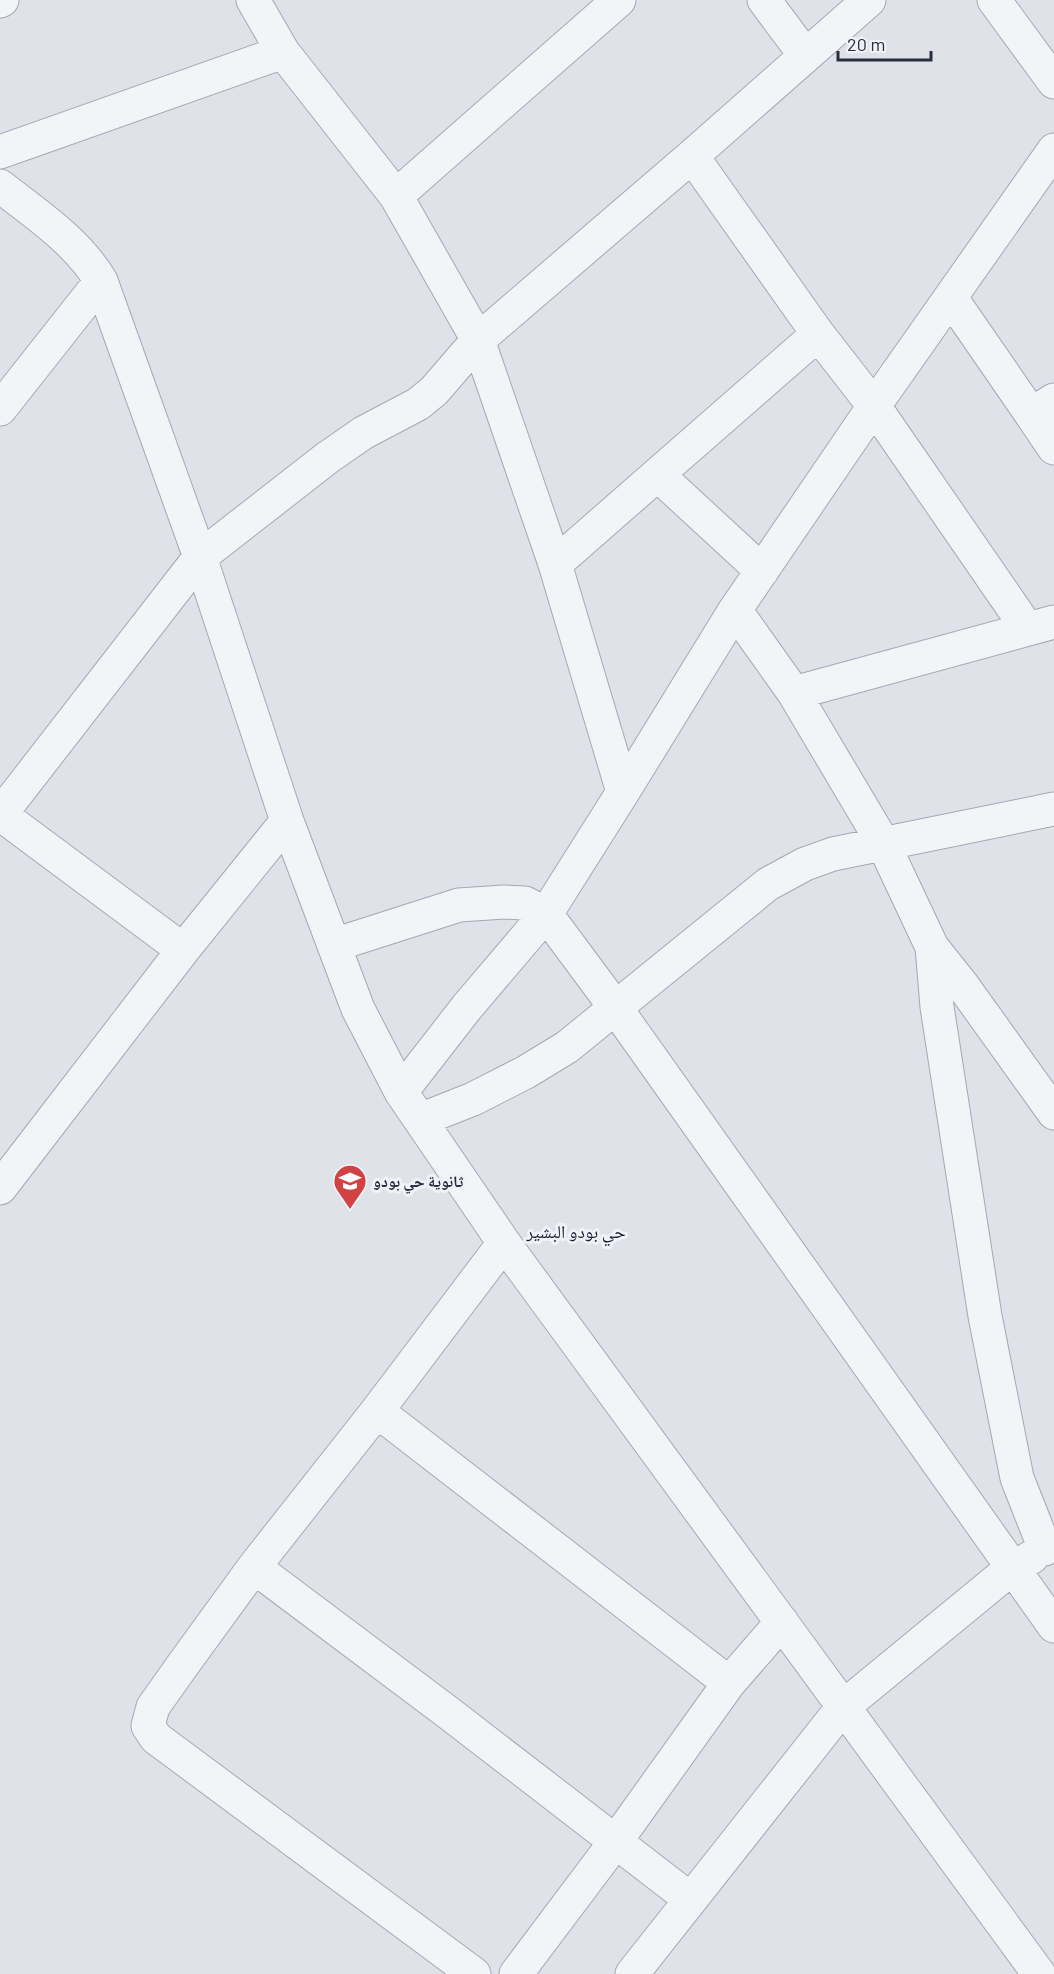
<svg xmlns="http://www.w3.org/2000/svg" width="1054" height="1974" viewBox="0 0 1054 1974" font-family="Barlow,'Noto Naskh Arabic',sans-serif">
	<rect width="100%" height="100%" fill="#e0e2e9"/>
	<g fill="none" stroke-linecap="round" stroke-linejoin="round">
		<defs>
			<path id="minor" d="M253,0L283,52L396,196L478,340L555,564L623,792
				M764,0L805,55
				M994,0L1054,82
				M0,1L2,0
				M0,152L283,52
				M692,156L818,334L874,406L1027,628
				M0,186C36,214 77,241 101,281L200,557L287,821L358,1009L401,1092L504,1243L1039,1974
				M396,196L619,0
				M951,298L1031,414
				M1054,400L1031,414L1054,448
				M0,409L101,281
				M658,475L762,571
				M555,564L818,334
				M735,610L794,693L1054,622
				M794,693L883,843L932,947L937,1007L985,1316L1017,1478L1045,1549
				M0,814L183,950
				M0,815L200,557L327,458L363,433L418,404L434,391L478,340L692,156L869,0
				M334,945L459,905L504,902L525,903L546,914L615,1007L1054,1626
				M932,947L963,986L1054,1113
				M401,1092L467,1007L546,914L623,792L735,610L874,406L1054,150
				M420,1120L473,1099L526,1072L567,1047L768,884L805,864L833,854L1054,809
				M0,1188L183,950L287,821
				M377,1411L729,1683
				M254,1567L450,1714L690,1899
				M474,1974L156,1738L148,1726L153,1707L182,1666L254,1567L377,1411L504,1243
				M516,1974L616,1841L729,1683L782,1622
				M632,1974L843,1707L1012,1568L1032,1557"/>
		</defs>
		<use href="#minor" stroke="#a5a8b3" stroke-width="35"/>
		<use href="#minor" stroke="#f3f4f8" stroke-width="33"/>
	</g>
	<defs>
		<symbol id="school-pin" viewBox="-11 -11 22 30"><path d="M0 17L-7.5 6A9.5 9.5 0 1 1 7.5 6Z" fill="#d24243" stroke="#f0f2f7"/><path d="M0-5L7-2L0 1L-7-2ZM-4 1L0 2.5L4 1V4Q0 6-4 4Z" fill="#fff"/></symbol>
	</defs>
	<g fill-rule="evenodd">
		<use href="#school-pin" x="331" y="1162" width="38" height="52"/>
	</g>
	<g text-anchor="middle" stroke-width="6" stroke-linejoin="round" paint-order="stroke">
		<g font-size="16" font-weight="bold" fill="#282e41" stroke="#f0f2f7" text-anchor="start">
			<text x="373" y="1187">ثانوية حي بودو</text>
		</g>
		<g font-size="18" fill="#1a1f32" stroke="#f0f2f7">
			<text x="576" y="1238">حي بودو البشير</text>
		</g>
	</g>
	<path d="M838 51v9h93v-9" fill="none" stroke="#282e41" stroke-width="3"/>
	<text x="847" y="51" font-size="18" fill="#282e41" stroke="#f0f2f7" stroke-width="4.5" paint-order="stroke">20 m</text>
</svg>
